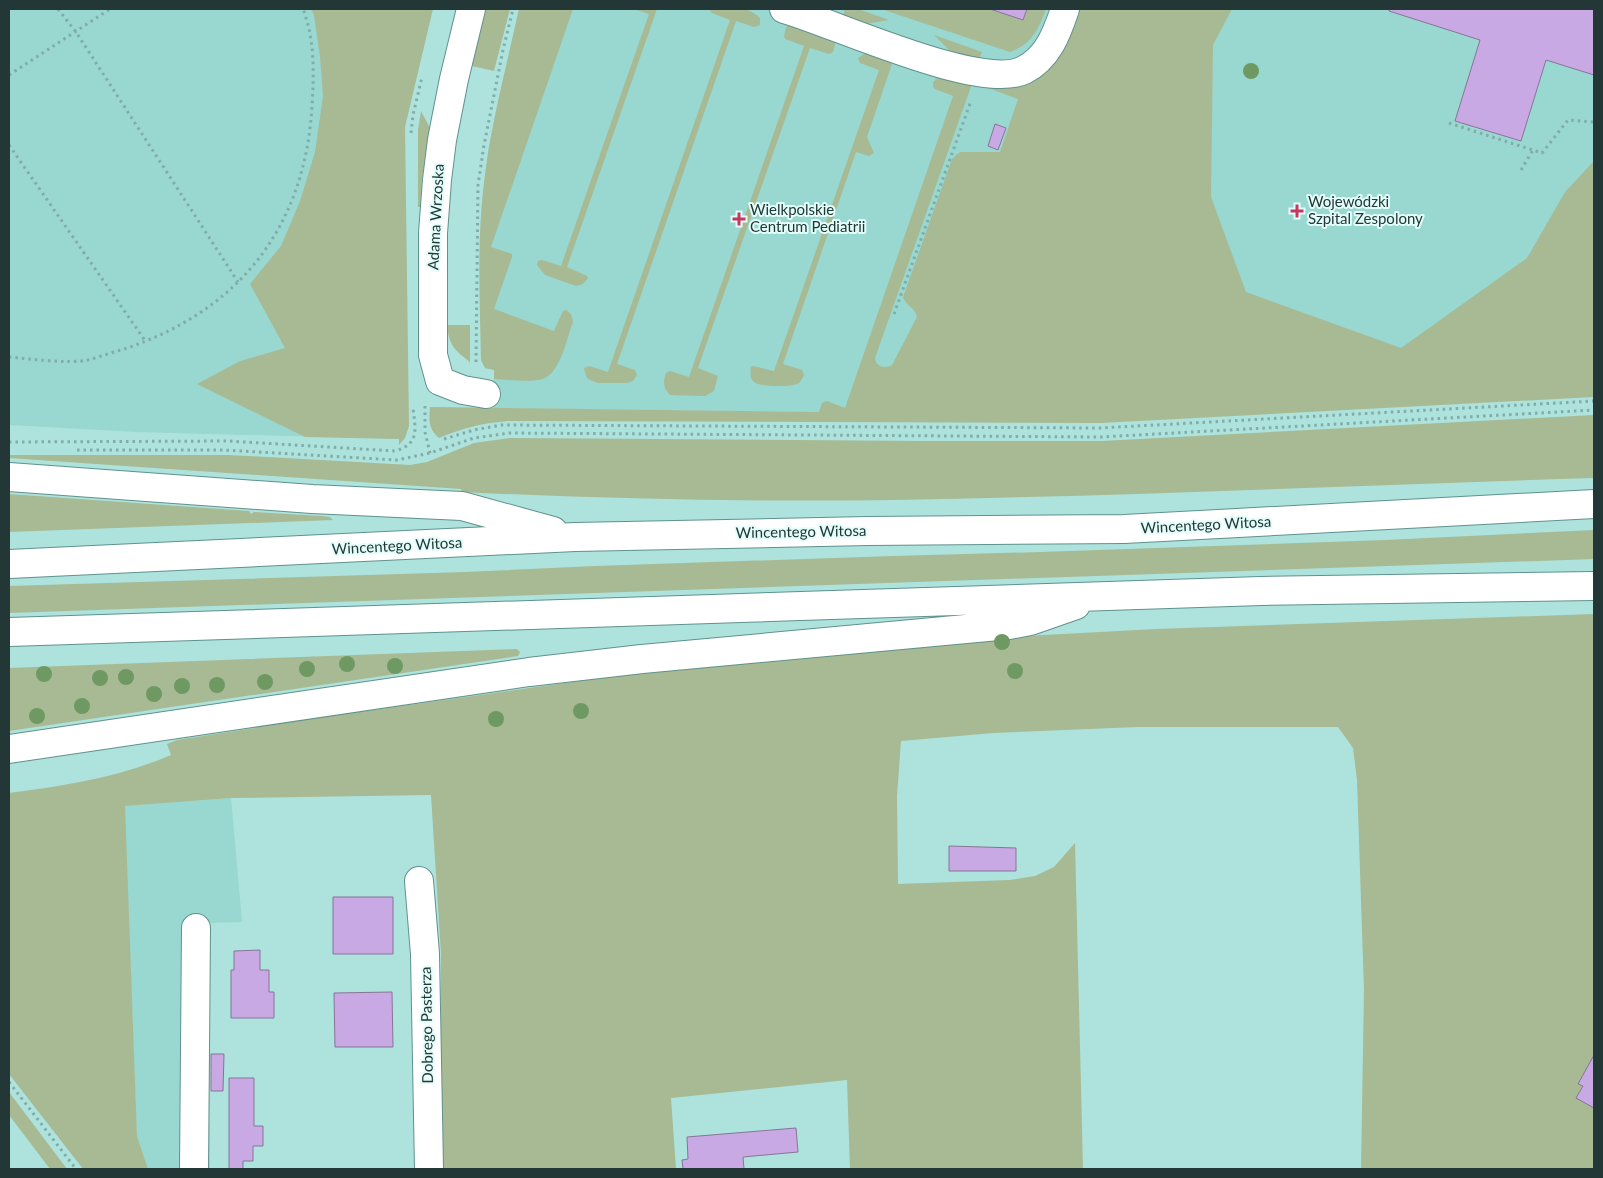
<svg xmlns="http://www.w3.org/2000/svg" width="1603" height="1178" viewBox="0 0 1603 1178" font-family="Lato,sans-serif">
	<rect width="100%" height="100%" fill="#ade2dd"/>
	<path fill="#99d7d1" d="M9,9H422L397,114L400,439L137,432L9,425Z
		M519,9H1594V377L819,412L494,408V370L485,368L481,360V244L483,193L489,145Z
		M231,798L242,922L209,923L210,1169H148L137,1136L124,806Z"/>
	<path fill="#a7ba93" d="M311,9H433L405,127L409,426L405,438L399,445V439L305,437L197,384L240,361L285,348L250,284L281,246L300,201L315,152L323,96L320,57L314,15Z
		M486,9H510L494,71L472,66Z
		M519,9H573L491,247L512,254V257L494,309L554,331L563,311L566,310C571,313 572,316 573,322C566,340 560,378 538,380C524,382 508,380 494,379V370L485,368L481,360C480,304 477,247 483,192C489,130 506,69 519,9Z
		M634,9H657L567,267L587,276L588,278L583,284L576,286L545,275L537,265L538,261L542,260L561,266L649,14Z
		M709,9C725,9 748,4 760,18V25L754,27L736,21L617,364L635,370L637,375L633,381L627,383H598L588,379L586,376L584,368L589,366L608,372L730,20L712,13Z
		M845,9H858L889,20L865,24L843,16Z
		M881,9H990L1023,20L1027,9H1046C1039,29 1031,45 1010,52Z
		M1074,9H1232L1213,45L1211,197L1246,292L1401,348L1527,258L1565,192L1594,161V397L1101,423L508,421C484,423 462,428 439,438C428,429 429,420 430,407L819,412L822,403L827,401L845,408L953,96L935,89L933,87V82L940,75L973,81L875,358C876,367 885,369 892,365L917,317C916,308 905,305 903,297L952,159L956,155L961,152H1000L1018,99L983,86V84L997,86Z
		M789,23L834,39L835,45L833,52L829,54L810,48L698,368L718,376L714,391L705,396L670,395C663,388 663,382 666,373L670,371L689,377L804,46L785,39L784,36L786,28Z
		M934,35L982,52L979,60L953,54Z
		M872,53L892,62V64L867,137L874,153L869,156L856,152L783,364L802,370L804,375C802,379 801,382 797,384C791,387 759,387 754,382C750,379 750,372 751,367L753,366L774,371L879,70L860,63L858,58L864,54Z
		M421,111L430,128L422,178L420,207H418V130Z
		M447,325H470V363C467,358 462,357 458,352C450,345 448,335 447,325Z
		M1594,415V478C1361,485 1128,496 894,500C750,502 606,499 462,492L461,489L9,458V455H230L410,465L427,462L474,443L510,438L919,441H1102Z
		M9,494L249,511L251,514L254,512L322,516L330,517L333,520L9,532Z
		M1594,530V559L9,613V586L465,572L595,566L893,556L1041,552L1386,540Z
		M1594,614V1169H1361L1364,990L1357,780L1353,748L1338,727H1138L993,733L901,741L897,796L898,884L1010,880L1035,876L1054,867L1075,843L1083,1169H850L847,1080L671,1098L676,1169H441V954L431,795L231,798L125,806L137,1136L148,1169H83L9,1074V793C64,786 120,777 171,755L167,744L177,740L324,717L621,675L783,657L1009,637L1156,629Z
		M517,649L520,652L518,656L9,731V668Z
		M9,1092L67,1169H50L9,1115Z"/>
	<path fill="#c8a9e3" stroke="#877597" d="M990,9H1027L1023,20Z
		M1389,9H1594V75L1546,60L1521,141L1455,121L1480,40L1389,11Z
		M995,124L1006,128L998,150L988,146Z
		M949,846L1016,848V871H949Z
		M333,897H393V954H333Z
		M260,950V970H269V992H274V1018H231V970H234V951Z
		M392,992L393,1047H335L334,993Z
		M211,1054H224L223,1091H211Z
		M1594,1055V1108L1576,1098L1583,1086L1578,1084Z
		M229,1078H254V1126H263V1146H253V1161H243V1169H229Z
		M796,1128L798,1152L743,1157L744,1169H683L682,1160L688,1159L687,1137Z"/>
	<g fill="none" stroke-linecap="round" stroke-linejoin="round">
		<defs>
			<path id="minor" d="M471,9L454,79L442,140L437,180L433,233V355L440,381L463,390L486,394
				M784,9C834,23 981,92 1024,70C1048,58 1057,33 1065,9
				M419,881L425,954L429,1169
				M194,1169L196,928"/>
			<path id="major" d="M9,477L312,499L462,506L553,531
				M9,564L575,537L868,531L1124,529L1594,504
				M9,632L1261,591L1594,586
				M9,749L529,672L642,659L1009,625L1030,621L1076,605"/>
		</defs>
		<use href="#minor" stroke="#60928d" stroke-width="30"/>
		<use href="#major" stroke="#60928d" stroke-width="30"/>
		<path stroke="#81aca8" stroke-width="3" stroke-dasharray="2.5 4" stroke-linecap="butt" d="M58,9L76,32L238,282
			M9,75L110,9
			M1449,123L1542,153L1568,120L1594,122
			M411,133L413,115L422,77
			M9,145L146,342
			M1521,170L1533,150
			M894,314L971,101
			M9,357C31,359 67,364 88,360C99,357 110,353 121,350C237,313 305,229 312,106C314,73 315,40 303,9
			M476,362L478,185L484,145L503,50L513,9
			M425,406V432L430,453
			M444,439L474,430L501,425L1100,428L1594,401
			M9,442L228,441L395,451C419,444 416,431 413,409
			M77,450H224L397,460L430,453L474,438L509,433L1101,437L1594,410
			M9,1082L76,1169"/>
		<use href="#minor" stroke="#fff" stroke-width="28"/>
		<use href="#major" stroke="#fff" stroke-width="28"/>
	</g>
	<g fill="#6f9963">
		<circle cx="1251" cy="71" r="8"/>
		<circle cx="1002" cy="642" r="8"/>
		<circle cx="347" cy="664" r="8"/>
		<circle cx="395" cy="666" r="8"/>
		<circle cx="307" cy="669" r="8"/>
		<circle cx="1015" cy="671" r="8"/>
		<circle cx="44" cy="674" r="8"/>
		<circle cx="126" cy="677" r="8"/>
		<circle cx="100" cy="678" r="8"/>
		<circle cx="265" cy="682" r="8"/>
		<circle cx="217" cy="685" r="8"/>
		<circle cx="182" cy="686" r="8"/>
		<circle cx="154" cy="694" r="8"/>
		<circle cx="82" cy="706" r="8"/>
		<circle cx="581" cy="711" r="8"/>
		<circle cx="37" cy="716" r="8"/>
		<circle cx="496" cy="719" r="8"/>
	</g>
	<g fill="#c73860" stroke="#e3fdfa" stroke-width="2">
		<path d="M1294.5 203.5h5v5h5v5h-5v5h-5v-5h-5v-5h5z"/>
		<path d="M736.5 211.5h5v5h5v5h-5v5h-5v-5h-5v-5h5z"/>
	</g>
	<g text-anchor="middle" stroke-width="4" stroke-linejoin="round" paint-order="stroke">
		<g font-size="15" fill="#233836" stroke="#e3fdfa" text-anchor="start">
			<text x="1308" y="207">Wojewódzki<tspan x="1308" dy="17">Szpital Zespolony</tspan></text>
			<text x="750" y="215">Wielkpolskie<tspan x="750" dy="17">Centrum Pediatrii</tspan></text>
		</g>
		<g font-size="15" fill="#233836" stroke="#e3fdfa">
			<text transform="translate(436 217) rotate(-87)" y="5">Adama Wrzoska</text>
			<text transform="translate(1206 525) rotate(-3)" y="5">Wincentego Witosa</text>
			<text transform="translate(801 532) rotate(-1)" y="5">Wincentego Witosa</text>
			<text transform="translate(397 546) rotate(-3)" y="5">Wincentego Witosa</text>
			<text transform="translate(427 1025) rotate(-91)" y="5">Dobrego Pasterza</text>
		</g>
	</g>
	<rect width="1603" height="1178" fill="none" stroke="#233836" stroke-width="20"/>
</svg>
